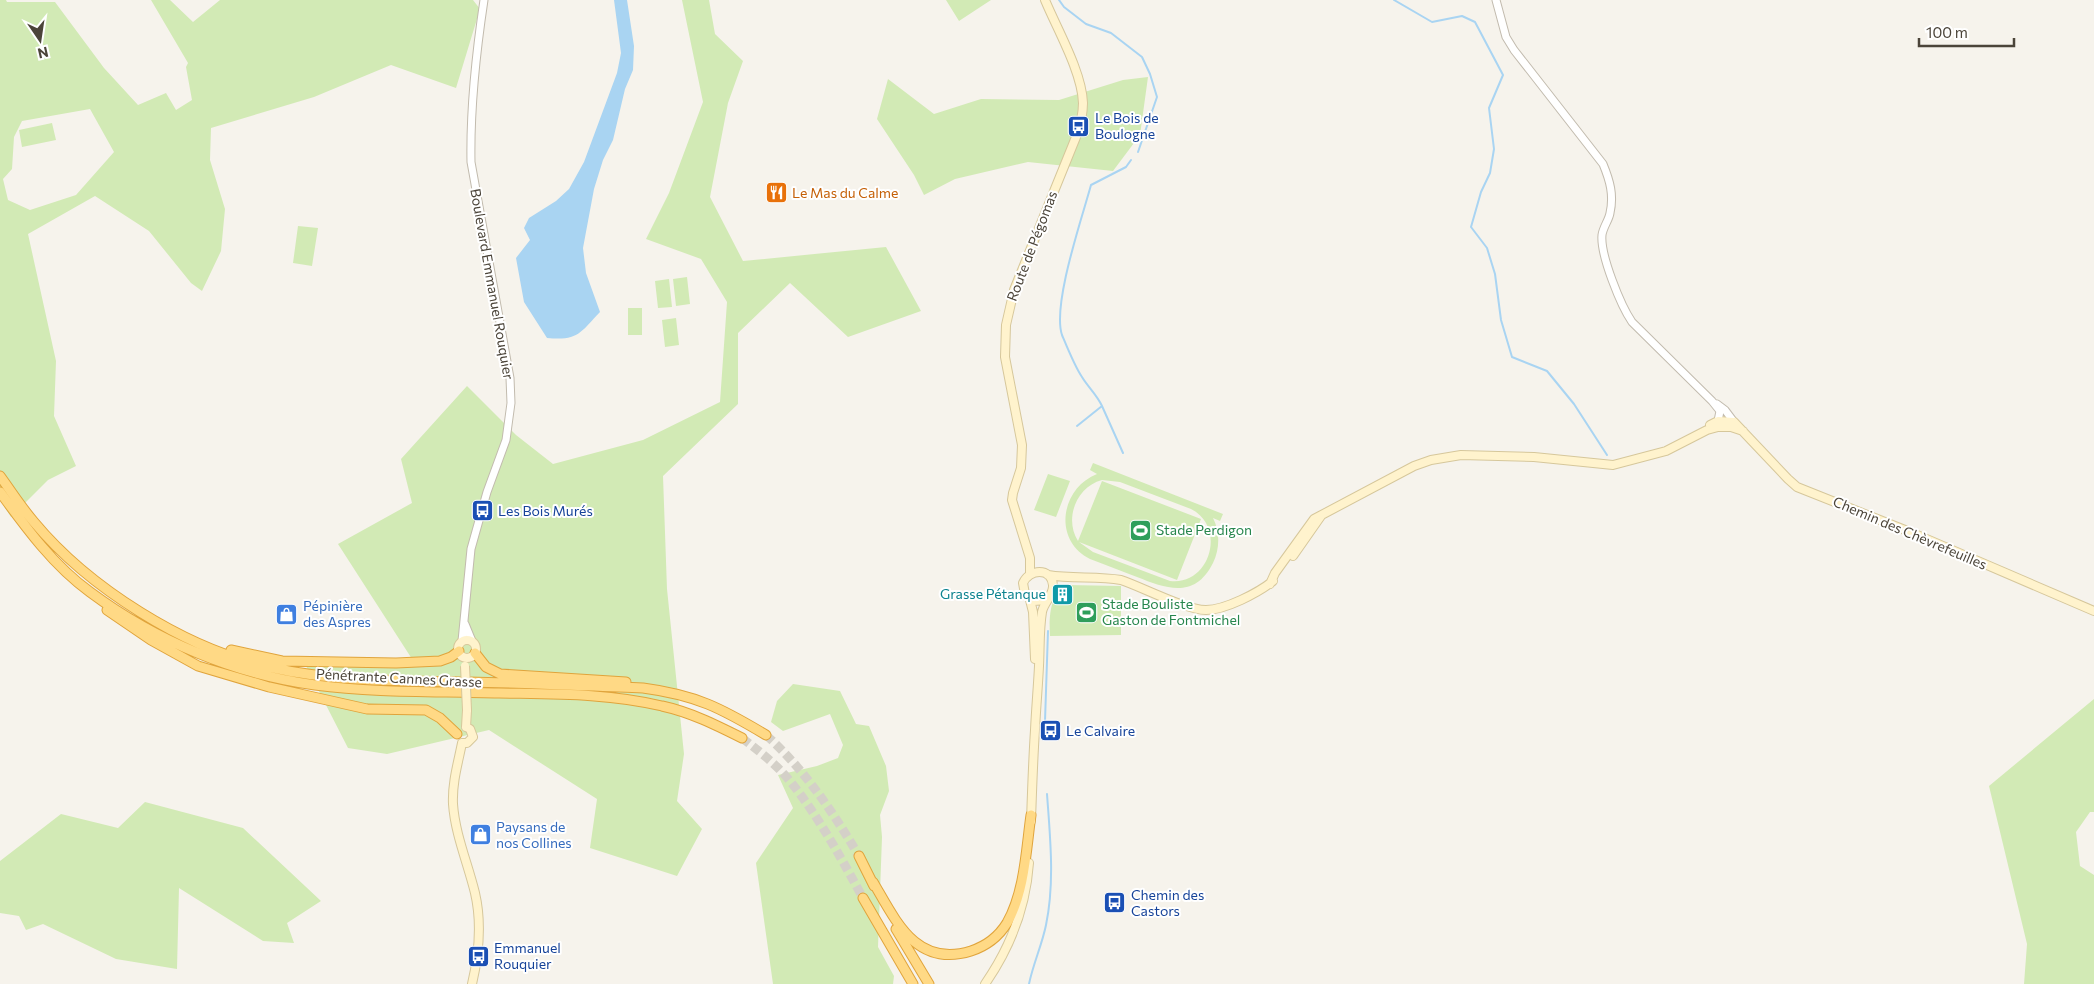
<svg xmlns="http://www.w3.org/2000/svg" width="2094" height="984" viewBox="0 0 2094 984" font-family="Commissioner,sans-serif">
	<rect width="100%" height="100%" fill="#f6f3ec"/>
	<path fill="#d2eab5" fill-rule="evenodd" d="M0,0H6L7,2H55L104,68L138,105L166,93L176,110L192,100L186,67L188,63L151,0H170L193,22L220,0H473L480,9L456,88L391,65L314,97L211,128L210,160L225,209L221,251L202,291L191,283L149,231L95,196L28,234L56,361L54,416L76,466L48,480L11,517L0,500ZM90,109L114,152L76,195L30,210L8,200L3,179L12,169L14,137L22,121Z
		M682,0H709L715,34L743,61L728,103L710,197L743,261L886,247L921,311L848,337L790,283L738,333V404L663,476L667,589L684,754L677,801L702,829L677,876L590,848L597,799L489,730L387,754L348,748L306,666L412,659L338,544L412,503L401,459L467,386L516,435L553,464L643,440L720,402L727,302L701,259L646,239L669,193L703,102Z
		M946,0H991L959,21Z
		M1148,77L1140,135L1113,171L1028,162L955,179L924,195L914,175L877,119L888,79L934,114L981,99L1059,100L1123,80Z
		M52,123L56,140L22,147L19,130Z
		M298,226L318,228L312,266L293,263Z
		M687,277L690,304L676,306L673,279Z
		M669,279L672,307L658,308L655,281Z
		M628,308H642V335H628Z
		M676,318L679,345L665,347L662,320Z
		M1093,463L1223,514L1220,521L1213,518C1220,532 1220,548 1213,563C1195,599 1167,589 1137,577C1121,571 1106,565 1090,559C1052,540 1061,488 1097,474L1090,470ZM1102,480L1120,482L1191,509C1227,527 1210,586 1170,581L1093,552L1079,542L1177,580L1201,519L1102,481L1078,541C1064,519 1076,487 1102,480Z
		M1048,474L1070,481L1056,517L1034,510Z
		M1067,585L1121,586V635L1050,636C1049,619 1049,594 1067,585Z
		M793,684L840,691L856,724L869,726L886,766L889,791L880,815L882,837L878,947L894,976L893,984H773L756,863L793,808L778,775L817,766L838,758L843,745L830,714L783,731L771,722L777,701Z
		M2094,699V812H2090L2076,832L2080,866L2094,875V984H2024L2027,944L1989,786Z
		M145,802L243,828L321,901L287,923L294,943L263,941L179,888L177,969L116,959L43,924L26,930L19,916L0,913V861L61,814L118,828Z"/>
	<path fill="#a9d4f2" d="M614,0H627L634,46L633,70L625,89L613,140L603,160L594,189L583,248L586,273L600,312C580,333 578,341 547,338L524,302L516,258L530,240L524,228L529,218L556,201L569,189L584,162L617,73L621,53Z"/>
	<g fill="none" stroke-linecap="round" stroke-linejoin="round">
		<path stroke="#a9d4f2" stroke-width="2" d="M1059,0L1064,7L1086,24L1111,33L1142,57L1150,74L1157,97L1138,152
			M1394,0L1432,22L1462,16L1475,22L1503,75L1489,108L1494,149L1490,173L1481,192L1471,227L1487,248L1495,274L1501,320L1512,357L1547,371L1574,404L1607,455
			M1102,406L1123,453
			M1077,426L1102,406C1097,395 1088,387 1082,377C1075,367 1067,347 1062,335C1052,305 1082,218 1091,185L1126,167L1131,160
			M1045,721L1048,631
			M1029,984C1033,964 1042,945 1046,925C1055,882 1050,836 1047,794"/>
		<path stroke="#d4d0c8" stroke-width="9" stroke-dasharray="9 4.5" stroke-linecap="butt" d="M766,735C804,769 833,812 859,856
			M742,738C759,751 776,764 790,781C819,817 841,858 863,898"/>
		<defs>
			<path id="tertiary" d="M1496,0L1506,37L1514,50L1603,164C1610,181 1614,195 1610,213C1609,220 1603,227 1602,235C1600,255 1621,306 1632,322L1712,401L1720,411L1718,421
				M1717,404L1725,410L1734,422
				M465,624L472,641
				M462,641L471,549L487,492L506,440L511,403L510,378L471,162C470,108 476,53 484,0"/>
			<path id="secondary" d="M1710,425L1718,421L1734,422L1788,479L1797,487L1915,534L2094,611
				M1293,556L1321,516
				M1030,574V558L1012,500L1013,493L1021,468L1022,445L1005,357L1006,325L1014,290L1076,137C1080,126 1083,115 1083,103C1082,72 1057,29 1045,0
				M1048,575C1072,579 1097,576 1121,580C1142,587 1186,610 1206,610C1225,610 1258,593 1273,581
				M1270,584L1275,573L1314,519L1414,466L1431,460L1461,455L1534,457L1613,465L1666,451L1707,430L1718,427H1731L1743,431
				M1030,600L1033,612L1035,659
				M458 649a9 9 0 1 1 18 0a9 9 0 1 1-18 0Z
				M466,727L467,710
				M462,743C458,763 452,783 453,804C455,834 468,864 475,893C482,923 479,954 472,984
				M462,743H467L473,737L470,729L466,727
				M1031,821C1032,791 1033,760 1035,730C1036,708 1038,687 1039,666C1040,648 1039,630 1042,612C1044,602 1054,595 1053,585C1051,567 1029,569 1023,583L1025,594L1034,601L1046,600
				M985,984C1010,948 1026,906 1029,863"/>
			<path id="trunk" d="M0,476C11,491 21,507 34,522C88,587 185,649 269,667C334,682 402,681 469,682C527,683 585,686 643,688C696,695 721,708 766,735
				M0,492C26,528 54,566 90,592C156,641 234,674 315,685C376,693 438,691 499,693C553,694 609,693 662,706C690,712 716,725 742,738
				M107,610L151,640L198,666L269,687L367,709L426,710L440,718L457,734
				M231,650L282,661L396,663L440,661L451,657L459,651
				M475,653L486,667L500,674L626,682
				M859,856L874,886
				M873,882C896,921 916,968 971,951C986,946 999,936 1007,923C1025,891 1026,850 1031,815
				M863,898L913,984
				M896,929L929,984"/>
		</defs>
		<use href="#tertiary" stroke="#c2bbae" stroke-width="9"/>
		<use href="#secondary" stroke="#d6c79b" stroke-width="10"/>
		<use href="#trunk" stroke="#e0a43c" stroke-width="11"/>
		<use href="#tertiary" stroke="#fff" stroke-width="7"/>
		<use href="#secondary" stroke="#fff3cd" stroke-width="8"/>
		<use href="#trunk" stroke="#ffd985" stroke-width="9"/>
		<defs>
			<path id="secondary-bridge" d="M465,666L467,710"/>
		</defs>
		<use href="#secondary-bridge" stroke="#d6c79b" stroke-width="10" stroke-linecap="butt"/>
		<use href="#secondary-bridge" stroke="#fff3cd" stroke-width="8"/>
	</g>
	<defs>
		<symbol id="bus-square" viewBox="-11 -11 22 22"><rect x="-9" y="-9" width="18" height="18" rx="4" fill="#1a4fb4" stroke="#fff"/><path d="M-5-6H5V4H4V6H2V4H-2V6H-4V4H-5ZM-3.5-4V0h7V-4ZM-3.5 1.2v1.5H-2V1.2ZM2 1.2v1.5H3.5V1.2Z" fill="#fff"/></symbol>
		<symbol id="restaurant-square" viewBox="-11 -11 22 22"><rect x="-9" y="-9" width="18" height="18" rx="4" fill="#e8710a" stroke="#fff"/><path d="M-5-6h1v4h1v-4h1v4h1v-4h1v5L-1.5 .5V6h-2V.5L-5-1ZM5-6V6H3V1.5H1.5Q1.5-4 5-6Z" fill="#fff"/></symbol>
		<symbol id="stadium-square" viewBox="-11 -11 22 22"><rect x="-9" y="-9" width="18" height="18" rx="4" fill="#2e9e5b" stroke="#fff"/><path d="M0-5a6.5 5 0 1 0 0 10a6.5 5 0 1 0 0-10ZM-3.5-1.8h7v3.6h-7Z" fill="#fff"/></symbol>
		<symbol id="building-square" viewBox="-11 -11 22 22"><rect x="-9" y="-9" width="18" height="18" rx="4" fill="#0f9aa8" stroke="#fff"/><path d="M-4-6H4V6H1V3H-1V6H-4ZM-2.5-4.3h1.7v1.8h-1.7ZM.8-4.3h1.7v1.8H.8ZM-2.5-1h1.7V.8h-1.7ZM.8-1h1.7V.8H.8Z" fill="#fff"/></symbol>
		<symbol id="shop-square" viewBox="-11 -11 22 22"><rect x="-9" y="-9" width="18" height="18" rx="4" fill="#3f7fe0" stroke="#fff"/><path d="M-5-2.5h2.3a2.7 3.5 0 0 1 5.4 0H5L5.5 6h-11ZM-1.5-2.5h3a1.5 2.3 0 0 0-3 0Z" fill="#fff"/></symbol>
	</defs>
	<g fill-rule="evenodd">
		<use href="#bus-square" x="1066" y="114" width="25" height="25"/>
		<use href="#restaurant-square" x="764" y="180" width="25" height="25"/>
		<use href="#bus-square" x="470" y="498" width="25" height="25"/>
		<use href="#stadium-square" x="1128" y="518" width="25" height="25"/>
		<use href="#building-square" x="1050" y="582" width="25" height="25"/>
		<use href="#stadium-square" x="1074" y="600" width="25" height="25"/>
		<use href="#shop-square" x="274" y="602" width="25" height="25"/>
		<use href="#bus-square" x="1038" y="718" width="25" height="25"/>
		<use href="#shop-square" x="468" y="822" width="25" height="25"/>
		<use href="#bus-square" x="1102" y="890" width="25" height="25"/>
		<use href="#bus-square" x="466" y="944" width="25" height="25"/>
	</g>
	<g text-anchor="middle" stroke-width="4" stroke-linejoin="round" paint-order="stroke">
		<g font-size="14" fill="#164399" stroke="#fff" text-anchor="start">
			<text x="1095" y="123">Le Bois de<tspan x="1095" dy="16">Boulogne</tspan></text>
			<text x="498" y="516">Les Bois Murés</text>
			<text x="1066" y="736">Le Calvaire</text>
			<text x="1131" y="900">Chemin des<tspan x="1131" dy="16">Castors</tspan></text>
			<text x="494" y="953">Emmanuel<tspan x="494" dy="16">Rouquier</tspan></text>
		</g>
		<g font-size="14" fill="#c56008" stroke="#fff" text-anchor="start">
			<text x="792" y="198">Le Mas du Calme</text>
		</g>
		<g font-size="14" fill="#4b4439" stroke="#fff">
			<text transform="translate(1032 246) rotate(-69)" y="5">Route de Pégomas</text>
			<text transform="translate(492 284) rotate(80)" y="5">Boulevard Emmanuel Rouquier</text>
			<text transform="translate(1910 533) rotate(23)" y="5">Chemin des Chèvrefeuilles</text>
			<text transform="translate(399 678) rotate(3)" y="5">Pénétrante Cannes Grasse</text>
		</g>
		<g font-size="14" fill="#27864d" stroke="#fff" text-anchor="start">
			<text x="1156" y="535">Stade Perdigon</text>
			<text x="1102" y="609">Stade Bouliste<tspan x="1102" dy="16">Gaston de Fontmichel</tspan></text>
		</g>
		<g font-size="14" fill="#0d838f" stroke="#fff" text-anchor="end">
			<text x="1046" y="599">Grasse Pétanque</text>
		</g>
		<g font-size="14" fill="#366cbe" stroke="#fff" text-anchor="start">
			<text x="303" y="611">Pépinière<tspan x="303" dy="16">des Aspres</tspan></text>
			<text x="496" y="832">Paysans de<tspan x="496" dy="16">nos Collines</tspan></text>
		</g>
	</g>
	<g transform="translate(40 40) rotate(167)" stroke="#ffffff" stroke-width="4" paint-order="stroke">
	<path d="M0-4L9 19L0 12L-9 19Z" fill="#4b4439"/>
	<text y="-8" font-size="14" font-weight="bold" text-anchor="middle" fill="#4b4439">N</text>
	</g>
	<path d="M1919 38v8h95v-8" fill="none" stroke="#4b4439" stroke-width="2.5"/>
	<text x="1926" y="38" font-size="15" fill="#4b4439" stroke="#ffffff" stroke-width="4" paint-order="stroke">100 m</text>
</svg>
